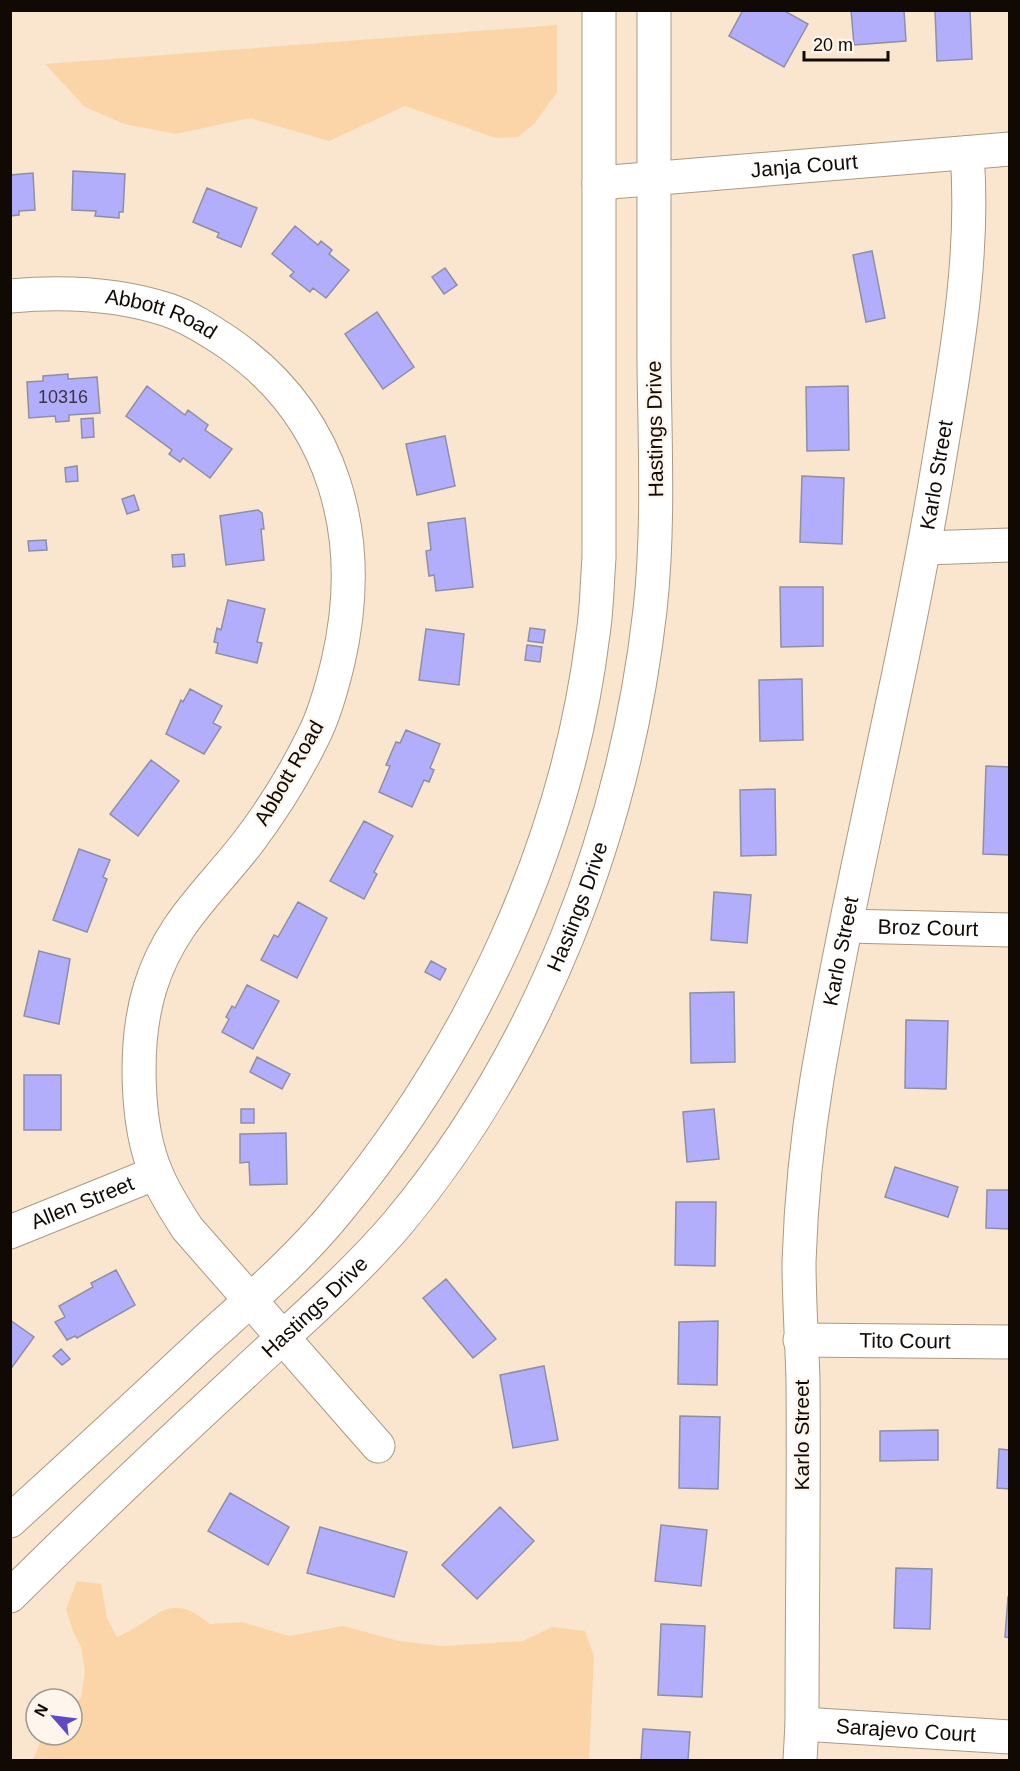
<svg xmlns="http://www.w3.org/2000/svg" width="1020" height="1771" viewBox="0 0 1020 1771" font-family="Arial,sans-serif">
	<rect width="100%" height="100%" fill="#fae6cf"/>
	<path fill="#fbd5a8" d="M557,25V92L535,123L518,137L496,138L405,106L329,141L250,118L176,134L124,124L85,107L45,64Z
		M77,1581L101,1584L107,1618L117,1637C160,1619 167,1589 210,1624L242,1622L289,1636L343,1626L399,1641L442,1646L523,1641L552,1627L585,1631L594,1656L589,1760H33L43,1735H72V1705L81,1698L85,1671L81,1647L73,1631L66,1609Z"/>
	<path fill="#b2aefb" stroke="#8e8ea7" stroke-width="1.5" d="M743,10H783L808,24L784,67L729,36Z
		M851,10H904L906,41L854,45Z
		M935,10H970L972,59L937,61Z
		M73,171L125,174L123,212H119V218L95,216L96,211L72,210Z
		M33,173L35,210L19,211V215L10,216V175Z
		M207,188L257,208L241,247L217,237L219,233L193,222Z
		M295,226L318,245L321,241L332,250L329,254L349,270L326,298L313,288L310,292L290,276L294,272L272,254Z
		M872,251L885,318L866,322L853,255Z
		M445,268L457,285L444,294L432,277Z
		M377,312L414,367L383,389L345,334Z
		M68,374V379L97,377L100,413L69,415V421L56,422L55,416L29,418L27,382L43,381V376Z
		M147,386L185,415L188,410L208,425L205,430L232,449L210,478L183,458L180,462L169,454L172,450L126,416Z
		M848,386L849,450L807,451L806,387Z
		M93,418L94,437L82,438L81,419Z
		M445,436L455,486L417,495L406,444Z
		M77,466L78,481L66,482L65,468Z
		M802,476L844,478L842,544L800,542Z
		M134,495L139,510L127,514L122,499Z
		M258,510L262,513L264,529H261L264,560L226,565L220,516Z
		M465,518L473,587L436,591L434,575L429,576L426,551L431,550L428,523Z
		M46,540L47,550L29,551L28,541Z
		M184,554L185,566L173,567L172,555Z
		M780,587H823V646L781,647Z
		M228,600L265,609L257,642L262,643L257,663L216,653L218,643L214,642L217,628L221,630Z
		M530,628L545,630L543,643L528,641Z
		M426,629L464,634L459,685L419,680Z
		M527,645L542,647L540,662L525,660Z
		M802,679L803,740L760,741L759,680Z
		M190,689L222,706L213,723L221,727L204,754L166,734L181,700L183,702Z
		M406,730L440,744L430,768L434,770L429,782L424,780L412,807L379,792L390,766L386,765L396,742L400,743Z
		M151,760L179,781L138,836L110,814Z
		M986,766L1010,767V855L983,854Z
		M775,789L776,855L741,856L740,790Z
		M364,821L393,836L374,872L377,874L364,899L330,881Z
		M79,849L110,860L103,877L107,879L87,932L53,920Z
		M714,892L751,895L747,943L711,940Z
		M298,902L327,918L297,978L261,960L274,935L278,937Z
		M39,951L70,959L59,1024L24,1016Z
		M431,961L446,969L440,980L425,972Z
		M247,985L279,1001L253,1049L222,1032L229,1019L226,1017L232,1006L235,1008Z
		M734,992L735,1062L691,1063L690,993Z
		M906,1020L948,1021L946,1089L905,1088Z
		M257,1057L290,1074L282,1089L250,1072Z
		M24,1075H61V1130H24Z
		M241,1109H254V1123H241Z
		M714,1109L719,1159L687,1162L683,1112Z
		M286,1133L287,1184L250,1185L249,1162L240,1163V1134Z
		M895,1167L958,1187L948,1217L885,1197Z
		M987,1190H1010V1229L986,1228Z
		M676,1202H716L715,1266L675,1265Z
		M116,1270L135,1305L77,1338L75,1336L67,1340L55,1322L65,1317L59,1306L93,1287L91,1283Z
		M446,1279L496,1339L473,1358L423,1298Z
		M10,1320L34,1337L10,1370Z
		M718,1321L717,1385L678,1384L679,1322Z
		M61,1349L70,1359L62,1365L53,1356Z
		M544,1366L558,1440L513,1448L500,1375Z
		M680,1416L720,1417L718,1489L679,1488Z
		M938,1430V1460L880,1461V1431Z
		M999,1449L1010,1450V1489L997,1488Z
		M230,1493L289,1527L268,1565L208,1531Z
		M500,1507L534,1541L477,1599L442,1565Z
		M661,1525L707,1530L701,1586L655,1581Z
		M320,1527L407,1552L394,1597L307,1573Z
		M896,1568L932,1569L930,1629L894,1628Z
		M1008,1597H1010V1638L1005,1637Z
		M661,1624L705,1626L702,1697L658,1695Z
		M643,1729L690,1732L688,1760H641Z"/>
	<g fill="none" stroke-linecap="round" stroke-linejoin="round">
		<defs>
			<g id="minor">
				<path id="s1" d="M599,183L1010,149"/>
				<path id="s2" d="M10,296C64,291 116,293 168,310C189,317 209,330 227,342C335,416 367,537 338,662C332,687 325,714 313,737C295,774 273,809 249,841C210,892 170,923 150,988C134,1040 135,1125 157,1175C165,1194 176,1211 187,1228L378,1446"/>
				<path d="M925,548L1010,545"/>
				<path id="s3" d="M847,926L1010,930"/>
				<path id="s4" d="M10,1232L156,1173"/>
				<path id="s5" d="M800,1340L1010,1342"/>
				<path d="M10,1521C75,1462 140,1402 204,1342C248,1302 296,1261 334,1215C470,1052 567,846 593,634C597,609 597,583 599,558V10"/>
				<path id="s6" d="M10,1596C86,1521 163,1448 241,1376C294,1326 350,1279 397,1224C540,1053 625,831 650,610C659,529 655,447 654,365C653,247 655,129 654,10"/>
				<path id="s7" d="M802,1724L1010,1737"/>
				<path id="s8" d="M800,1760L802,1724C802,1610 804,1495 803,1381C802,1341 799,1302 799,1262C801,1201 807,1139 817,1079C852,872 905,669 939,461C956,359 975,256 967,153"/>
			</g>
		</defs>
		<use href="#minor" stroke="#ac9984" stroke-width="35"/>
		<use href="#minor" stroke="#fff" stroke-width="33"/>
	</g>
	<g text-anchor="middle" stroke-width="4.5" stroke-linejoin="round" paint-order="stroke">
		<g font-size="18" fill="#393342">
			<text x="63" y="403">10316</text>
		</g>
		<g font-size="21" fill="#110a04" stroke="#fef6ec">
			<text dy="7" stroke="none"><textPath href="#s1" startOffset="206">Janja Court</textPath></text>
			<text dy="7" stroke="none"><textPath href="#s2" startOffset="154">Abbott Road</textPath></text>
			<text transform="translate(655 429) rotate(-91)" y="7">Hastings Drive</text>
			<text dy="7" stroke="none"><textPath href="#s8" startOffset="1298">Karlo Street</textPath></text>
			<text transform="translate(289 773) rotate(-60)" y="7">Abbott Road</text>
			<text dy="7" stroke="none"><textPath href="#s6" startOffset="904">Hastings Drive</textPath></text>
			<text dy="7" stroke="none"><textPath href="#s3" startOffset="81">Broz Court</textPath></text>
			<text dy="7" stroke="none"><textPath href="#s8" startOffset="812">Karlo Street</textPath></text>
			<text dy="7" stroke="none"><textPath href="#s4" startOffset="78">Allen Street</textPath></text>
			<text dy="7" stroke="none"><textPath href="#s6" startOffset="420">Hastings Drive</textPath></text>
			<text dy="7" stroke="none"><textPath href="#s5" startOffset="105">Tito Court</textPath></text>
			<text transform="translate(802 1435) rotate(-90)" y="7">Karlo Street</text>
			<text dy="7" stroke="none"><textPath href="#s7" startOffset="104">Sarajevo Court</textPath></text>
		</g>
	</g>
	<rect width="1020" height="1771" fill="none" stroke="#110a04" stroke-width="24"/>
	<g transform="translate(54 1717) rotate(298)"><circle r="28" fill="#fef6ec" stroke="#9f988f" stroke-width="1.5"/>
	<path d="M0-4.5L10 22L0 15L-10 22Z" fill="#604ac3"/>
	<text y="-9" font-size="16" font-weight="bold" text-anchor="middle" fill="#110a04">N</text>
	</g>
	<path d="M804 51v9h84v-9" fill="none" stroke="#110a04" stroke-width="3"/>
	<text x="813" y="51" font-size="18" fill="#110a04" stroke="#fef6ec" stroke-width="4.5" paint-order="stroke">20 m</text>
</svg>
